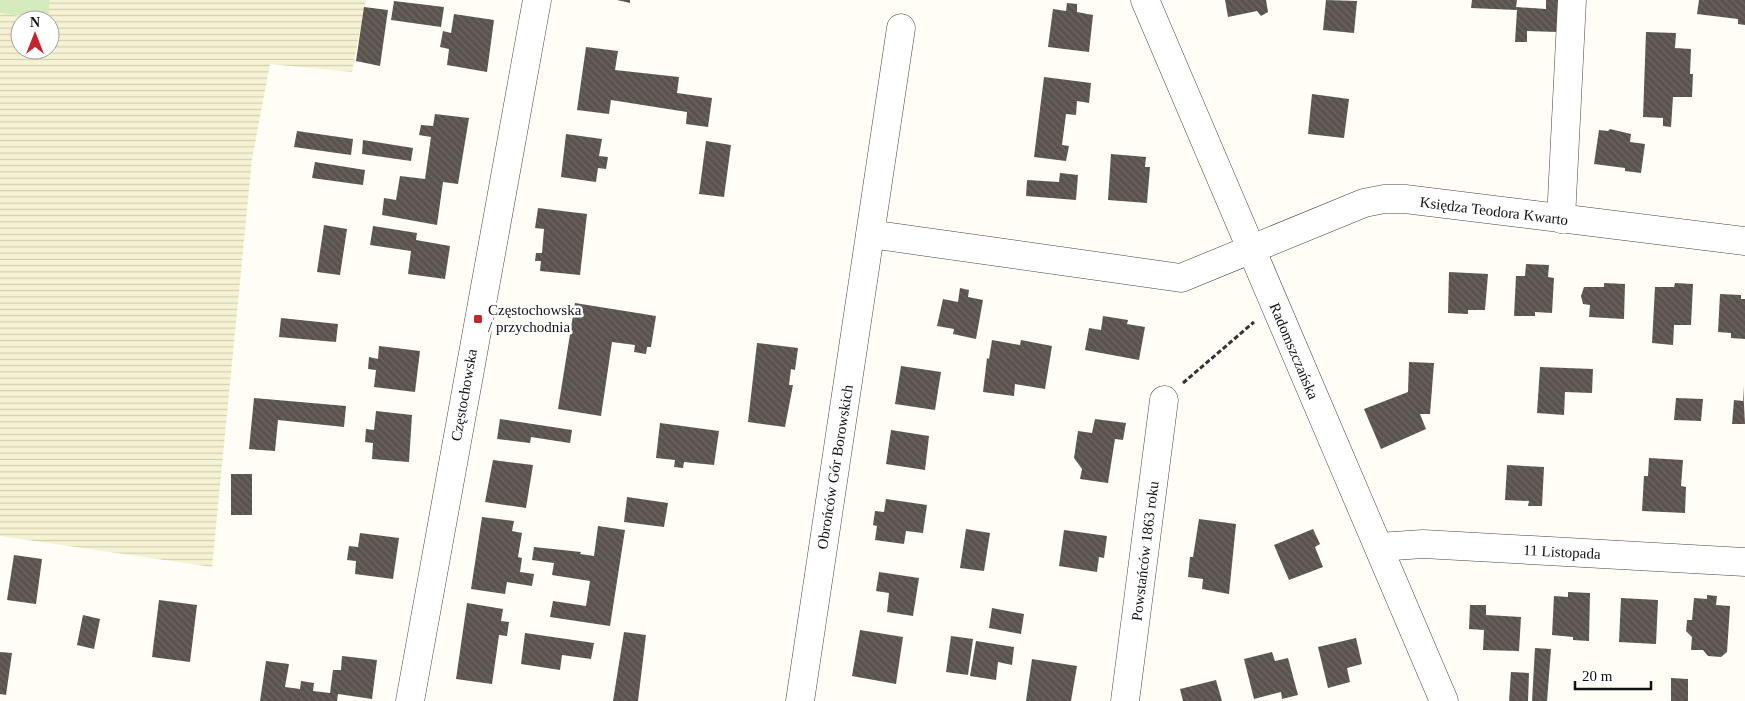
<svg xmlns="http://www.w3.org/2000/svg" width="1745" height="701" viewBox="0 0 1745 701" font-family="Georgia,serif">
	<defs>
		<pattern id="farmland-rules" width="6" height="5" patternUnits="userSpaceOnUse" patternTransform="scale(1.25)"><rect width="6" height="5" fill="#f6f3d4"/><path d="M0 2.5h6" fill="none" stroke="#d2cfb5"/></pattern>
		<pattern id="building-back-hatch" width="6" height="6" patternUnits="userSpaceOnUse" patternTransform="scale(1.25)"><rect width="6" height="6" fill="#5a524d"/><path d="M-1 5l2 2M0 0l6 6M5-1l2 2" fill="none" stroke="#6d6662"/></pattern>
	</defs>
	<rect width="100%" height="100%" fill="#fffdf5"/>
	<path fill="url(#farmland-rules)" d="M50,0H366L352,72L270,64L252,159L212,567L0,536V13L47,20H20V50H50V20H48Z"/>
	<path fill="#d5ebbd" d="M0,0H50L48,20L0,13Z"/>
	<path fill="url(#building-back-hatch)" d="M617,0H630V3Z
		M1225,0H1266L1268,12L1261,16L1257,11L1228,17Z
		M1326,0L1357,1L1354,33L1323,30Z
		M1472,0H1517L1516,7L1546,9V0H1559L1557,32L1527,31V42H1515L1517,10L1471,8Z
		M1699,0H1745V25L1738,24V19L1697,14Z
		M394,1L444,7L441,27L391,20Z
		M1067,3L1077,4V12L1093,15L1089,52L1048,47L1053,9L1066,11Z
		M364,7L388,10L380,66L356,61Z
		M454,14L494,20L487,72L447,65L449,49L440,47L443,31L451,33Z
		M1646,32L1676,33L1675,48L1691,49L1690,74H1693L1692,97H1673L1671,127L1663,126V118L1643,117Z
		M586,47L618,51L615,70L679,77L677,93L712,98L708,127L686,124L687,112L611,100L609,114L577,110Z
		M1044,77L1091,83L1089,103L1077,101L1076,115L1066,114L1062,145L1069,146L1066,161L1034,157Z
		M1312,94L1349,99L1344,138L1308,134Z
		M435,114L469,118L458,184L443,182L437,225L382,215L384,198L396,200L400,176L425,179L431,137L419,135L421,125L433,126Z
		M1610,129L1631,134L1630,142L1645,144L1641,173L1625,171V168L1594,164L1599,130L1608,131Z
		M297,131L353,139L351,155L294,147Z
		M566,134L602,139L599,156L608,157L606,169L598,168L596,182L561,177Z
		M363,140L413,148L411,161L362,154Z
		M706,141L731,145L724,197L699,194Z
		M1111,154L1146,157L1145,167H1150L1147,203L1108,200Z
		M315,162L365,170L363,185L312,178Z
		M1060,173L1078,175L1076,200L1026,196L1027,180L1059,182Z
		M538,208L587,214L580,275L540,271L541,261H535L536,253H542L544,229L535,228Z
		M324,225L347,229L340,275L317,272Z
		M373,226L417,233L416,240L450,246L445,279L408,274L411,251L370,245Z
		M1526,264L1549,265L1548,277L1554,278L1552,313L1535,312V316H1514L1516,276H1525Z
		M1449,272L1488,274L1485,310H1468V314L1448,313Z
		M1604,283L1625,284L1624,319L1589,317L1590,305L1583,304L1581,296L1584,287H1604Z
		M1675,283L1693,284L1691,325H1674L1673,345L1652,343L1655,287H1674Z
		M960,288L969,290L968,297L983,300L976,339L953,334L954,329L937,326L943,299L958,302Z
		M1720,294L1741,295V299H1745V339L1731,338V333L1718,332Z
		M575,303L656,316L651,347H647L646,354L634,352L635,345L612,342L601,416L558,409Z
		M1103,316L1128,320L1127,324L1145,327L1139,360L1085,350L1089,328L1101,330Z
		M281,318L338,324L336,342L279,337Z
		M992,340L1020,345L1021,340L1052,346L1045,389L1015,384L1014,396L983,392L987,358L989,359Z
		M757,343L798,348L795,370L791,369L789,385H793L785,427L748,422Z
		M379,346L420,351L415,392L374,387L376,370L368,369L369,357L378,359Z
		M1409,362L1434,363L1430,414H1420L1426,429L1381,449L1364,409L1408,392Z
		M901,366L941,372L935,410L895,404Z
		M1540,367L1593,369L1592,393L1565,392L1564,415L1537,413Z
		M1743,386L1745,424H1732L1734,400L1743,401Z
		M254,398L346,406L344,427L278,420L275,451L249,449Z
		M1676,398L1703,399L1701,421L1674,420Z
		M376,411L412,415L409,462L372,459L373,443L365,442L366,429L374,430Z
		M500,419L572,430L570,443L531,437L530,443L497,439Z
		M1095,419L1126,423L1123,440L1115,439L1108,483L1080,479L1082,469L1074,458L1078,431L1092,433Z
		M660,423L719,431L714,465L684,462L683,468L674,467L675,460L656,458Z
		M891,430L929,436L925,470L886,464Z
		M1649,458L1683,460L1681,486L1686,487L1685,513L1642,511L1644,476H1648Z
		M493,460L533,465L526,508L485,502Z
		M1507,465L1544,467L1542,506H1528L1529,501L1505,500Z
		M231,474H252V515H231Z
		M627,497L668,503L664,527L624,522Z
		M886,499L927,505L923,533L906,531L904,544L875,540L877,526L873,525L875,511L884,512Z
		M482,517L514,521L512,531L522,533L518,557L522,558L520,572L534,574L532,586L507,582L505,594L471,589Z
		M1199,519L1236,524L1229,594L1202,589L1203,579L1188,577L1190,557H1193Z
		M598,526L625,530L610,626L550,617L553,601L586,606L590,581L552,575L554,563L532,560L534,547L581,552L580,554L594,556Z
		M966,529L990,533L984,571L960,568Z
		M1313,529L1320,544L1315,547L1323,567L1289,580L1274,545Z
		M1064,530L1107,536L1104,558L1099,557L1097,572L1059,566Z
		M360,533L399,538L393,579L355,574L356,561L347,560L349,546L358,547Z
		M14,555L42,559L36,604L7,600Z
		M879,572L919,578L913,616L887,612L889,593L876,591Z
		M1568,592L1590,593L1589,641L1573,640V637L1552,635L1554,596L1568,597Z
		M1707,595L1717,596L1716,605L1730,606L1727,652L1721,657L1708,656L1703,650H1691L1692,637L1686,631L1687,620H1692L1694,598L1707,599Z
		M1621,598L1658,600L1656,644L1619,642Z
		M159,600L197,605L190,662L152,657Z
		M467,603L503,609L501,621L509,622L507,636L499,635L492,684L456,679Z
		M1470,605H1486V615L1521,617L1519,651L1483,650L1484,630L1469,629Z
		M992,608L1024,614L1021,634L989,628Z
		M83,615L100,619L94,649L77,645Z
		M860,630L903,637L896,684L852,676Z
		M624,632L646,635L638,701H613Z
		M525,633L594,643L591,659L562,655L560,670L521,664Z
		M951,636L973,639L968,675L946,672Z
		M1356,638L1362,664L1347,668L1350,682L1328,688L1318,647Z
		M976,641L1014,647L1012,665L998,662L996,680L970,676Z
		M1535,648L1551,649L1547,701H1532Z
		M0,652L12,653L6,695L0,694Z
		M1272,652L1275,661L1288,658L1298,695L1282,699L1281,692L1254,699L1244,659Z
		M342,656L377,660L372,699L338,694L337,701H260L266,661L289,664L285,687L300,689L301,681L314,683L313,691L330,693L333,670H341Z
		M1032,659L1077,666L1071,701H1026Z
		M1511,672L1529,673L1528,701H1509Z
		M1671,678L1688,679V701H1671Z
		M1216,680L1222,701H1183L1180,689Z"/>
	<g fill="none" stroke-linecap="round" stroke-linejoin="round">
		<defs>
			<path id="minor" d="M1145,0L1444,701
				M1561,219L1572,0
				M870,234L1181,278L1364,203L1384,199H1405L1745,241
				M1379,547L1423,544L1745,562
				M410,701L537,0
				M800,701L901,28
				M1125,701L1164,400"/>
		</defs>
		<use href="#minor" stroke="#444" stroke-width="29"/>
		<path stroke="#333" stroke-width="3" stroke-dasharray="5 2.5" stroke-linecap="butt" d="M1183,383L1254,322"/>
		<use href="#minor" stroke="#fff" stroke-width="28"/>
	</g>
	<rect fill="#c4262e" stroke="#fff" stroke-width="2" x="473" y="314" width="10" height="10" rx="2.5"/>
	<g text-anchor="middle" stroke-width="5" stroke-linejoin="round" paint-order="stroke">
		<g font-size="15" fill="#111" stroke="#fff">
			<text transform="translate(1494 211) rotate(7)" y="5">Księdza Teodora Kwarto</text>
			<text transform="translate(1294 351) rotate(67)" y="5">Radomszczańska</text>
			<text transform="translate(464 395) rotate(-80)" y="5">Częstochowska</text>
			<text transform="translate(835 467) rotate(-81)" y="5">Obrońców Gór Borowskich</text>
			<text transform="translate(1145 551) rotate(-83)" y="5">Powstańców 1863 roku</text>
			<text transform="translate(1562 552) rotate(3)" y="5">11 Listopada</text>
		</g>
		<g font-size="15" fill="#111" stroke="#fff" text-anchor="start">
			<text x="488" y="315">Częstochowska<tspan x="488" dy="17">/ przychodnia</tspan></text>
		</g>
	</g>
	<g transform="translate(35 35)"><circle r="24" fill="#ffffff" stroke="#a0a0a0"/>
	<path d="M0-4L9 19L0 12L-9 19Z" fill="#c4262e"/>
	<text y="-8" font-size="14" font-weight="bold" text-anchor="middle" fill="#111111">N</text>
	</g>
	<path d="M1575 681v8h76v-8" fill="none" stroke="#111111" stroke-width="2.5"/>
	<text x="1582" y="681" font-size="15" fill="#111111" stroke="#ffffff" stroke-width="4" paint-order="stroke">20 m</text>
</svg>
